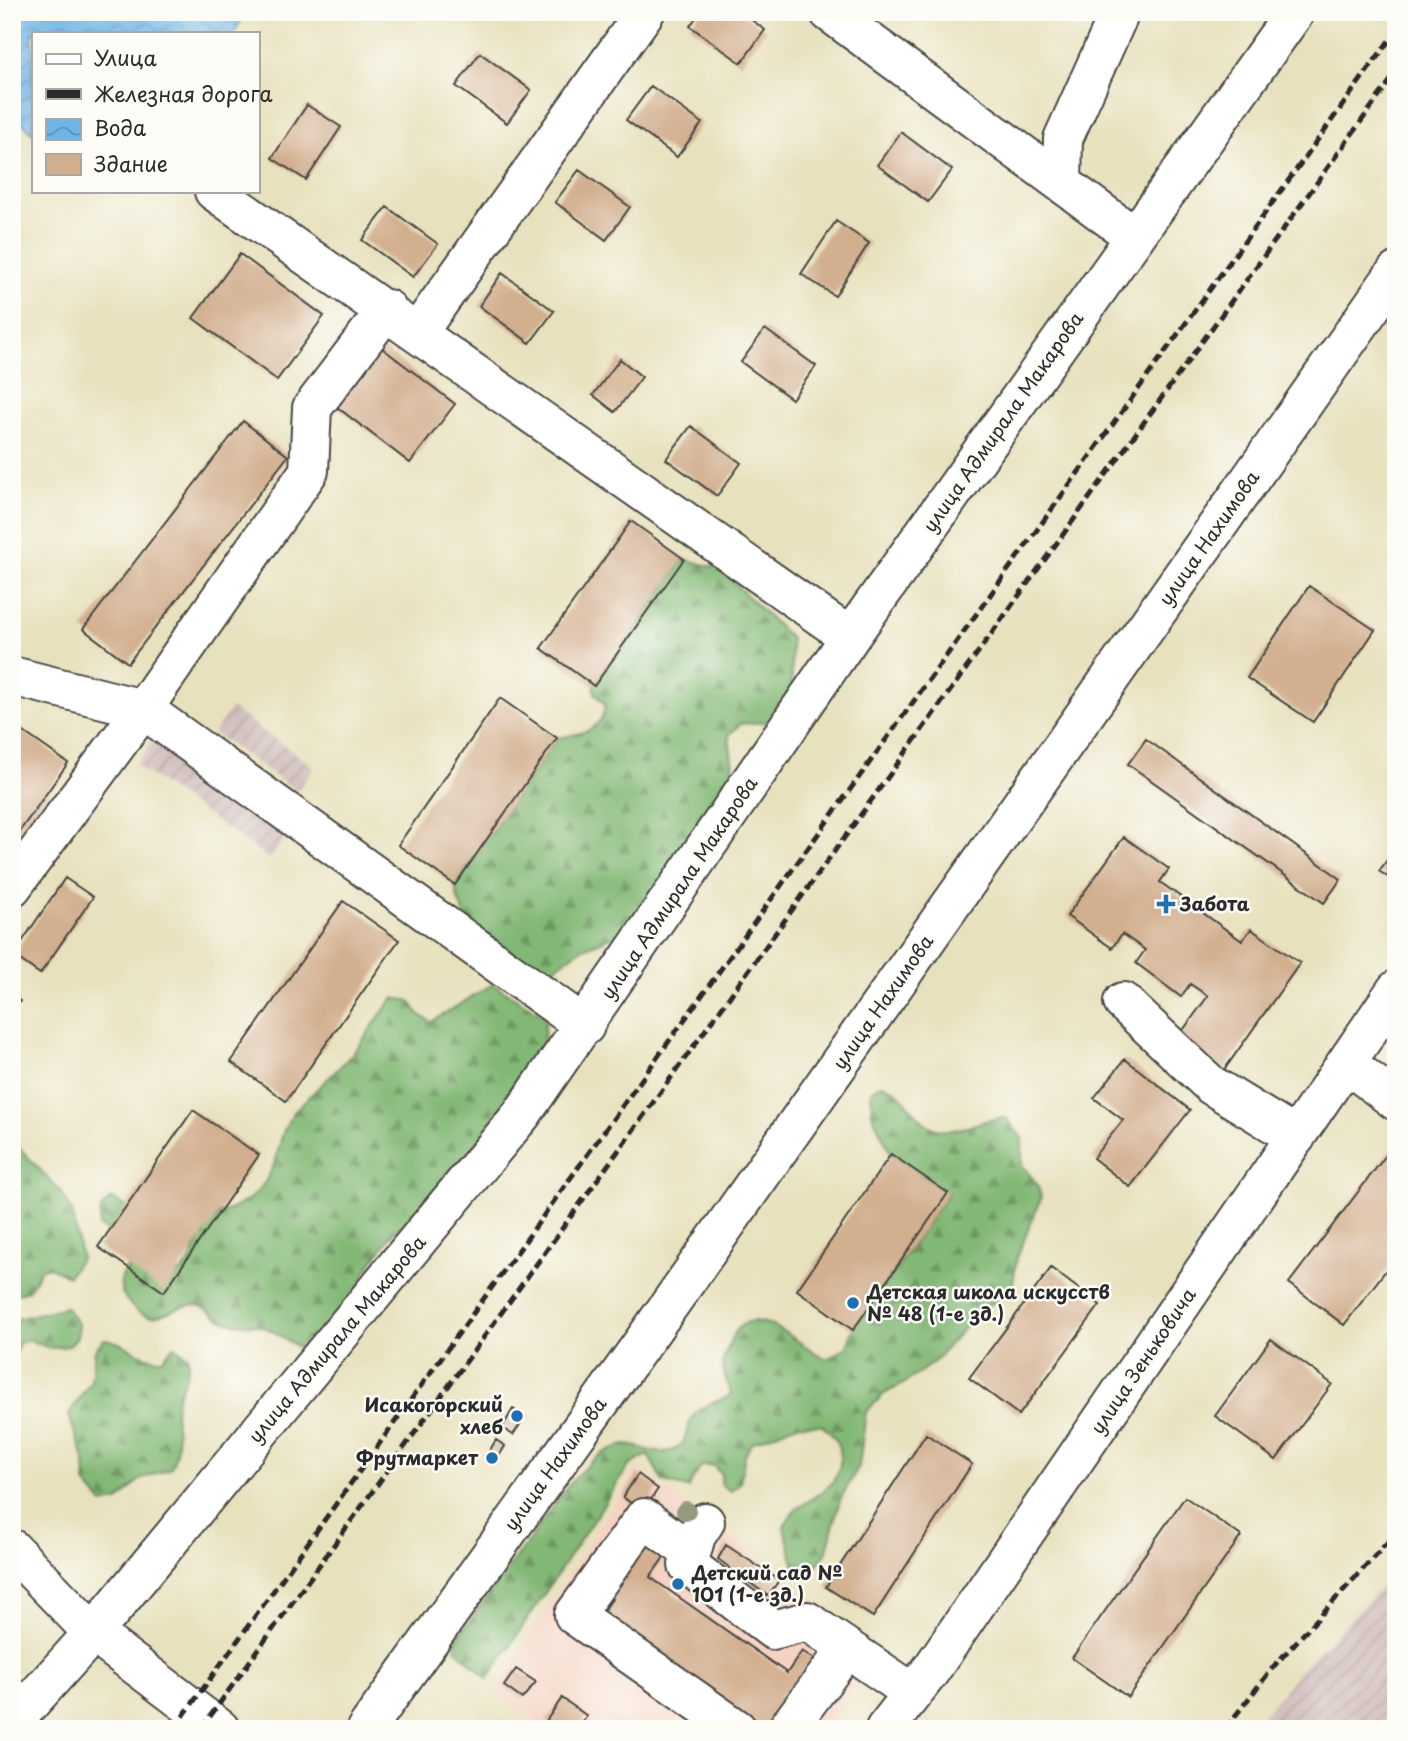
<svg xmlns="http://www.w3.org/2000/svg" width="1408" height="1741" viewBox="0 0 1408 1741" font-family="'Playpen Sans',sans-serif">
	<defs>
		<pattern id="industrial-furrows" width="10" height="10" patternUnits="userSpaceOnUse" patternTransform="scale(1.75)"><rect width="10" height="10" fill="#d1bfbd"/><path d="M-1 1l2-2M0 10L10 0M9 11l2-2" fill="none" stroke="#b4a4a3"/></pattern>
		<pattern id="forest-firs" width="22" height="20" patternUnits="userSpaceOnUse" patternTransform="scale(1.75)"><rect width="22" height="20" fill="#82b874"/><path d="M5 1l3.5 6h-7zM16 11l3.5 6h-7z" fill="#6b965f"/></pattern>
		<pattern id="water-waves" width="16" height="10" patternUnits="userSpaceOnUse" patternTransform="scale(1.75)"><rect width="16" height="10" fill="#6fb5e6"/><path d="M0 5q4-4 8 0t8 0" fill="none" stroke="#5b93bb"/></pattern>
	</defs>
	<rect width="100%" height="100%" fill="#fdfcf7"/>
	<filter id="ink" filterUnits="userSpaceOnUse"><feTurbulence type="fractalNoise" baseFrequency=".0143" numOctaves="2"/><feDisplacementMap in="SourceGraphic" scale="14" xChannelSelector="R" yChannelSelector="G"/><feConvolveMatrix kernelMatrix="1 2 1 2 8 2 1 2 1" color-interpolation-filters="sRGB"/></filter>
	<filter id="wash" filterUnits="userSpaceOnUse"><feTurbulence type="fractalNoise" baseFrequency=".00686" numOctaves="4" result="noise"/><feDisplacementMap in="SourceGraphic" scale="28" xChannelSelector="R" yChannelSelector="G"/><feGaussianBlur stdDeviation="1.57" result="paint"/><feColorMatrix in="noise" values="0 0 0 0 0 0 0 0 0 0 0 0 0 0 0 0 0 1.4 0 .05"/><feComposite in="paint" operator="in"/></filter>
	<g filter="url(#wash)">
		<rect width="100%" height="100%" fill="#e8e1be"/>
		<path fill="#f5d2c2" d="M637,1468L877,1647L827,1729H546L495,1691Z"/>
		<path fill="url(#industrial-furrows)" d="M231,708L314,767L297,791L214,733Z
			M153,740L287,835L270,859L136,765Z
			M1396,1573V1729H1252L1300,1670Z"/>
		<path fill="url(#forest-firs)" stroke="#567250" stroke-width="2" d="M684,559L720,569L791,639L792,687L771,722L740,724L729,735L733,769L731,783L629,930L581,949L544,975L471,928L458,900L455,885L557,738C582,733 603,732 605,704L595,693L594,686Z
			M493,984L546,1017L543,1046L515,1099L415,1215L393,1233L366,1271L356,1297L320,1339L306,1337L302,1350C288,1342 276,1330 260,1326C249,1323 238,1325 228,1322C217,1319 210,1308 200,1306C169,1300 152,1339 124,1296C116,1285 123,1272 130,1262L113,1235L99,1226L101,1209L111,1198L137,1213L168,1269L181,1273C195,1258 199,1235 209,1216C245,1208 266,1192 277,1155C281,1139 284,1125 295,1111C313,1091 335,1074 352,1054C368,1036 378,1015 394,998L410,1001L419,1014L431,1022Z
			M881,1084C909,1091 913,1125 941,1130C964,1133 983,1117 1006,1118L1022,1138V1165L1038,1185L1041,1198L1017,1257L1013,1283L1001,1298L978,1312L935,1361L905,1383L884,1394L866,1412L859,1466L840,1500L826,1554L818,1564L806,1569L795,1567L784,1527C793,1506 808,1503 824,1490C847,1471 845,1442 822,1425L798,1424L751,1443L745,1455L740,1483L731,1491L721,1485V1474L713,1465L701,1466L688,1488L663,1482L648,1455L629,1466L488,1679L456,1649V1639C481,1607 504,1573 528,1541C552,1510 567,1479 599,1456C635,1431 643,1458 670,1451C690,1446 684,1426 695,1414C704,1402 720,1403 731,1394C721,1366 719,1366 732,1338C753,1295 799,1347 827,1359L847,1347L853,1330L948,1194L891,1154L872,1114L871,1091Z
			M12,1140L61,1192L72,1211L81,1258L68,1276L50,1267L41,1269L29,1290L12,1296Z
			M66,1307L79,1326L77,1337L69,1346L49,1348L29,1340L19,1343L12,1363V1320Z
			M104,1339C127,1341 139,1360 162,1359L174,1346L188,1356C190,1381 180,1381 176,1403C172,1427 184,1438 171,1468L141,1479L118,1501L103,1504L85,1483C89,1457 74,1438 69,1414L91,1381L95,1350Z"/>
		<path fill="url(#water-waves)" stroke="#4d7088" stroke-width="2" d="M12,12H246L234,33H33V134L12,112Z"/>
		<g id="blocks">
			<path fill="#d2af8f" d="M700,12H741L765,30L741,63L690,26Z
				M480,53L531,90L507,123L456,86Z
				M651,86L702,123L677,157L626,120Z
				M307,105L341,127L306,180L272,158Z
				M901,132L952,170L928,202L877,165Z
				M579,170L630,207L606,240L555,202Z
				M387,207L438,244L413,277L362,240Z
				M836,221L869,243L835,296L801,274Z
				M240,254L324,316L277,380L193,318Z
				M502,273L554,311L530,343L479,306Z
				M765,329L816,366L792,399L741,362Z
				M378,345L455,404L410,463L333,404Z
				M620,359L642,377L615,412L593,395Z
				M243,421L288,456L128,663L83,629Z
				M691,426L741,463L717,496L666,459Z
				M631,521L684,559L594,686L541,648Z
				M1309,586L1375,630L1313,722L1247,678Z
				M500,698L557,738L455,885L398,845Z
				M18,728L68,763L12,842V736Z
				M1146,739L1341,879L1324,903L1128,764Z
				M1124,837L1169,869L1160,882L1242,941L1251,929L1300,963L1224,1070L1178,1037L1208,996L1190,984L1181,997L1136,963L1145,950L1122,934L1112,948L1067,916Z
				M1396,848V883L1379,871Z
				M65,878L93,897L40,974L13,955Z
				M343,901L399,940L286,1101L231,1062Z
				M12,996L20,1001L12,1013Z
				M1125,1059L1190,1110L1130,1187L1093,1158L1123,1120L1094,1098Z
				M193,1110L259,1155L164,1292L98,1247Z
				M1396,1142V1257L1344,1325L1289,1283Z
				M891,1154L948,1193L853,1330L797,1290Z
				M1051,1268L1100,1305L1019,1415L969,1378Z
				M1271,1339L1332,1384L1276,1460L1215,1416Z
				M513,1409L525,1417L513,1435L502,1428Z
				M926,1434L972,1464L873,1617L826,1587Z
				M496,1440L505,1446L494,1464L485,1458Z
				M638,1474L658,1489L642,1512L623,1497Z
				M1185,1497L1241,1536L1128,1697L1072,1658Z
				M642,1536L667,1553L650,1577L787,1673L802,1651L825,1666L769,1729H747L595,1623L612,1599L602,1592Z
				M726,1545L779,1580L768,1596L718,1559Z
				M516,1669L536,1682L522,1699L504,1686Z
				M562,1698L587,1716L577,1729H557L546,1721Z"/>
		</g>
	</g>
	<g filter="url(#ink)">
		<use href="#blocks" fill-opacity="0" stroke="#474641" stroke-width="2"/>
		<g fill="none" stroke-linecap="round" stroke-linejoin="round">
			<defs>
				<path id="minor" d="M829,12L1135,237
					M1062,183L1063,139L1120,12
					M214,191L850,637
					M418,332L645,12
					M12,676L143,709L585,1026
					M12,887L143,709L309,471L312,408L387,309
					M1123,1002L1211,1085L1296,1137
					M1346,1063L1396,1101
					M705,1522L696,1536L688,1565L773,1630L807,1621L913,1693
					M12,1549L93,1633L220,1729
					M691,1552L644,1518L574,1615L737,1729
					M12,1723L93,1633L522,1114L850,637L1295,12
					M787,1729L847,1649
					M885,1729L931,1670L1396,990"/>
				<path id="major" d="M366,1729L651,1331L1396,272"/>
			</defs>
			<use href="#minor" stroke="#474641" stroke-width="42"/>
			<use href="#major" stroke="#474641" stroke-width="42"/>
			<use href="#minor" stroke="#fff" stroke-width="38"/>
			<use href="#major" stroke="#fff" stroke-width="38"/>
			<path stroke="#2b2b2b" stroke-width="5" stroke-dasharray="10 5" stroke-linecap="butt" d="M174,1729L1396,31
				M201,1729L1396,73
				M1225,1729L1274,1666L1396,1533"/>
		</g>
		<circle fill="#949a7d" cx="686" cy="1511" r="10"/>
	</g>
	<g fill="#1f6fb2" stroke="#fdfcf7" stroke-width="2.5">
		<path d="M1162.5 893.5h7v7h7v7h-7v7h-7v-7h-7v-7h7z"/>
		<circle cx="853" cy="1303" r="7"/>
		<circle cx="517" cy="1416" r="7"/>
		<circle cx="492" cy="1458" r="7"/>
		<circle cx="678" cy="1584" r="7"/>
	</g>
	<g text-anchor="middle" stroke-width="5" stroke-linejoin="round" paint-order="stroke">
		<g font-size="19" fill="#2b2b2b" stroke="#fdfcf7">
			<text transform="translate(1003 422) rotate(-55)" y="7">улица Адмирала Макарова</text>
			<text transform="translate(1209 538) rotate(-55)" y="7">улица Нахимова</text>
			<text transform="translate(679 888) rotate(-56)" y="7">улица Адмирала Макарова</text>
			<text transform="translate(883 1002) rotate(-55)" y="7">улица Нахимова</text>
			<text transform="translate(337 1339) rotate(-50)" y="7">улица Адмирала Макарова</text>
			<text transform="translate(1143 1361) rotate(-56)" y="7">улица Зеньковича</text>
			<text transform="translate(555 1464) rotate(-54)" y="7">улица Нахимова</text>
		</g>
		<g font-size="19" font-weight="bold" fill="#2b2b2b" stroke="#fdfcf7" text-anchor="start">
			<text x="1180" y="911">Забота</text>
			<text x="867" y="1299">Детская школа искусств<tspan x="867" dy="22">№ 48 (1-е зд.)</tspan></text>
			<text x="503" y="1412" text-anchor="end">Исакогорский<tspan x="503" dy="22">хлеб</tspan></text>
			<text x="478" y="1465" text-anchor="end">Фрутмаркет</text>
			<text x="692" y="1580">Детский сад №<tspan x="692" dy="22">101 (1-е зд.)</tspan></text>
		</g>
	</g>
	<rect width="1408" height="1741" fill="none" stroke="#fdfcf7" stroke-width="42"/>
	<rect x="32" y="32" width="228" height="161" fill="#fdfcf7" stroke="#a9a8a5" stroke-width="2"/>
	<rect x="46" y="54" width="35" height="10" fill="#ffffff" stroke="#a9a8a5" stroke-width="2"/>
	<text x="94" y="66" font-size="21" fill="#2b2b2b">Улица</text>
	<rect x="46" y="89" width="35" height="10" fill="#2b2b2b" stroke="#a9a8a5" stroke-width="2"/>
	<text x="94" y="102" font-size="21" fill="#2b2b2b">Железная дорога</text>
	<rect x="46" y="119" width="35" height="21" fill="url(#water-waves)" stroke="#a9a8a5" stroke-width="2"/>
	<text x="94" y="136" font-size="21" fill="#2b2b2b">Вода</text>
	<rect x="46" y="154" width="35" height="21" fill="#d2af8f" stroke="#a9a8a5" stroke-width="2"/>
	<text x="94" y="172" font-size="21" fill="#2b2b2b">Здание</text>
</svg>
